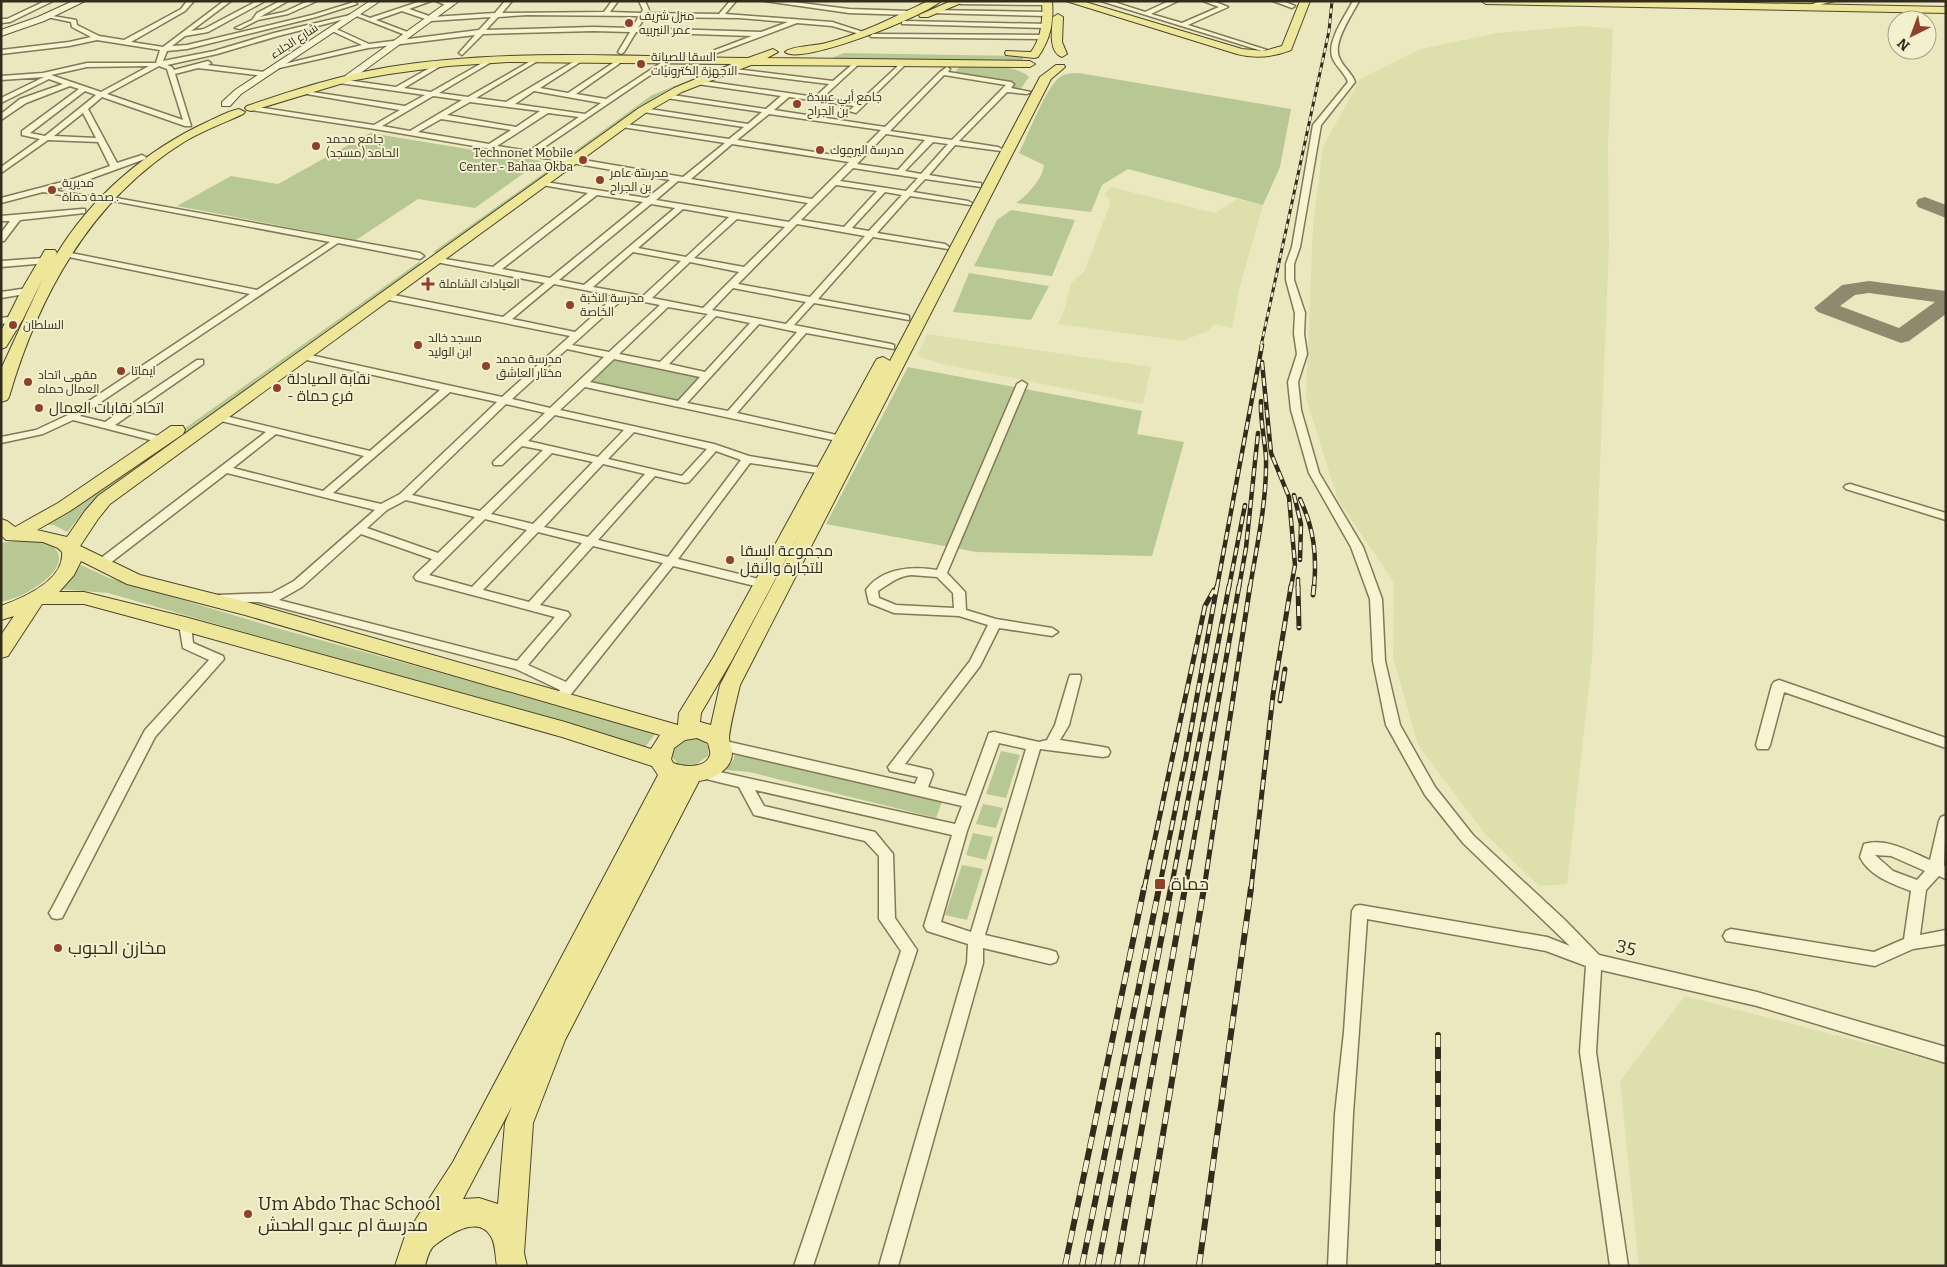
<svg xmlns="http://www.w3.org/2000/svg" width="1947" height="1267" viewBox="0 0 1947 1267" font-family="Bitter,Cairo,serif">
	<rect width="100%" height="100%" fill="#ebe8bf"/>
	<path fill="#dde0ad" d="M1583,26L1613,29L1608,146L1609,247L1592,660L1567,884L1539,886L1485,834L1418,745L1393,657L1394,582L1338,500L1306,398L1313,225L1323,147L1360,79L1421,49L1497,33Z
		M1111,187L1215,213L1237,199L1263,205L1241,282L1232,328L1214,324L1208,331L1183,341L1058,324L1065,308L1071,283L1084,272L1111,202L1104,194Z
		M927,334L1151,367L1143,404L942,364L920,357L918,354Z
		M1685,996L1946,1064V1266H1639L1620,1081Z"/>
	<path fill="#b7c894" d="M844,53L1023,56V61L827,60Z
		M725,66L728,67L657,97L577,154L572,153L652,95Z
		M959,67C976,65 1016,64 1029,77L1020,90L1009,89L1015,82L953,75Z
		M1079,73L1291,109L1280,167L1263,205L1128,169L1102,185L1091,212L1016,203C1027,196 1043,178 1044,165L1019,153C1027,137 1047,85 1060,77C1066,73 1073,73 1079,73Z
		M370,133L541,161L475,208L418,199L356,240L177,206L231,176L278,184Z
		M554,166L559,167L438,253L433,252Z
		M1011,210L1075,220L1052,276L974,266L997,220Z
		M419,262L424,264L93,501L67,532L54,525H41L88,497Z
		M969,273L1049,286L1031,320L953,312Z
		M612,355L707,375L680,404L582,383Z
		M908,367L1142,411L1137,434L1184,442L1152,556L976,552L826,524Z
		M30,539C72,545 64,570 34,588C24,595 13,599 1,602V543Z
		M81,565L109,578L280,629L657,732L645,747L108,593L59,589L71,578Z
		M696,738L702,740L709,747L708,756L695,765L678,764L672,757L674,748L684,740Z
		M735,750L756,759L942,802L936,818L749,772L725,770L734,759Z
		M1001,751L1020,755L1006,798L986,794Z
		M983,804L1003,808L996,828L976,824Z
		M973,833L993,837L986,860L966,855Z
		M962,865L983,869L967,920L945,915Z"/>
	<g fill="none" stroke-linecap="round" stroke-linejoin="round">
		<path fill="#8f8a6e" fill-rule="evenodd" d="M1925,197L1946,205V218L1918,207L1916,203L1918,199Z
			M1869,281L1946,291V314L1909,341L1901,343L1818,312L1814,308L1842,285ZM1869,293L1935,302L1899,328L1840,306L1855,295Z"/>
		<defs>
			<path id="street" d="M45,1H53L10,22L1,23V19H7Z
				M187,1H194L185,11L131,42L163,47L224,1H231L191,31L204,29L257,1H265L208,32L185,36L172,46L187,45L312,15L354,2L357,4L316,17L187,49L167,51L163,61L214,51L274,33L350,15L353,17L278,36L217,54L167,65L172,67L174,70L208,61L211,63L208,65L265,72L268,74L265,76L198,68L175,74L191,126H185L102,97L88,109L117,163L142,155L146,157L145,159L76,184L51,190L94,197L98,199L97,201L43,192L1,203V198L70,180L110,166L98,142L48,140L1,173V167L40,139L22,135V131L79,89L70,86L26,103L1,120V114L20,99L63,84L49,79L1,103V98L44,77L1,80V76L43,73L87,63H156L160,50L97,40L69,46L1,54V50L69,42L91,37L72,27L71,22L47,17V15L76,20L77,25L99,36L124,40L181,9ZM149,66L101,92L51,75L87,67ZM159,66L167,69L183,120L107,94ZM85,91L96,95L45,136L30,133ZM83,113L96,138L54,136Z
				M280,1H288L260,17L284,12L308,1H317L288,14L258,20L240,29L235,28L252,20L257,13Z
				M421,1H431L409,9L432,17L495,13L505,1H512L502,13L604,12L612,1H618L610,12L641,13L643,10L639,1H645L649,10L647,13L719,14L730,1H736L725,14L832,22L866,33L863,35L832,26L797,23L717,53L714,51L715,50L752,36L636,32L624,52L621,54L618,52L630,32L593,31L483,34L462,55L459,53L475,35L368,48L279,68L276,66L362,45L332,31V29L334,28L369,44L479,30L491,17L431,21L402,11L376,20L410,33V35L408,36L354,15L357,13L370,18ZM527,15L639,16L632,28L593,27L486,30L498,17ZM645,17L739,18L788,22L761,32L638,28Z
				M436,1H445L453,5L450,7Z
				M765,1H785L849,9L910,11L913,13L910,15L849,13Z
				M957,1H1047L1050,3L1047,5L960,4Z
				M1101,1H1111L1145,12L1169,1H1178L1151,14L1182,23L1219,7L1203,1H1213L1228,7L1188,25L1267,50L1262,51Z
				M1273,1H1283L1295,6L1292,8Z
				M1353,1H1359C1352,15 1331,44 1340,59C1344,68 1352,73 1355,82L1321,125L1300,247L1294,264V280L1305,313L1304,334L1307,354L1298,382L1301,410L1319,473L1363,547L1382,599L1385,661L1400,725L1435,787L1473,835L1565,920L1599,955L1757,992L1946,1047V1063L1757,1006L1601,970L1596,1052L1628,1266H1610L1580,1052L1586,966L1546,951L1367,919L1353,1114L1346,1266H1328L1335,1114L1344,1032L1352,911L1355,906L1360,905L1547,937L1570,946L1463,843L1425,795L1386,725L1373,661L1370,599L1351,547L1309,473L1291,410L1288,382L1297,354L1294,334L1295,313L1286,280V264L1292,247L1313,125L1348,82C1345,73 1337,68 1333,59C1325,43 1346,15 1353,1Z
				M1822,1H1833L1806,9L1803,7Z
				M932,10L1047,12L1050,14L1047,16L930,13L929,12Z
				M904,21L1047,24L1050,26L1047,28L902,24V22Z
				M873,34L1045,35L1048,37L1045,39L871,37L870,36Z
				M536,58L541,59L476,98L506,102L578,59H582V61L540,88L568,93L619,59H623V61L576,94L606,99L667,59H671V61L537,152L683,177L725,143L622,127L618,125L619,123L729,139L744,127L643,112L639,110L643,108L748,124L762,112L666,98L662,96L666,94L766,109L781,96L697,84L694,82L697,80L815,97L829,84L725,71L724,70L727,68L833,81L855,62H859V64L822,98L858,103L902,62H906V64L856,113L849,111L854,106L789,97L774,110L885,127L940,72L947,67L950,69L948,72L1011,82L1014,84L1011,88L1031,92L1027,94L1007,92L959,141L998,147L1002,149L1001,151L955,145L929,175L978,183H981V187L925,179L913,192L968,201L972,203L971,205L910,196L877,233L945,244L949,247L948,249L873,237L818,299L906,315L909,316V320L814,303L794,325L891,344L894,345V349L806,333L737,413L846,437L847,439L846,441L842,442L585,387L560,410L714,444L749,456L828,469L829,471L824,474L750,463L678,559L767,581L769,584L767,587L763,588L673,566L568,698H558L556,695L560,690L516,669L259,602L218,603L212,599L218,595L272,593L294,581L375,510L227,473L105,567H97L95,564L97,561L266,432L213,419L212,417L213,415L217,414L370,451L440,390L298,358V354L301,353L502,397L570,336L384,299L379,296L384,293L503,317L545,283L436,262L432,259L433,257L493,267L588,193L542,185H539V181L647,198L670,180L375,129L251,110L247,108L251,106L374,125L400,110L295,92L299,90L405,106L425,95L339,83L336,81L339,79L396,87L440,62H444V64L404,88L431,92L489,59H493V61L439,93L468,97ZM944,75L1006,85L952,140L890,131ZM534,91L601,103L585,114L515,104ZM433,96L462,100L410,131L382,126ZM470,102L540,111L516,127L447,115ZM548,113L579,117L529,151L497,146ZM769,114L881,130L853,158L737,140ZM441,119L511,130L489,144L418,132ZM886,134L925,140L898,170L857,164ZM933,142L948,144L921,174L905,171ZM732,144L849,162L812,199L691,179ZM853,168L918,178L906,191L840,181ZM678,181L685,182L808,203L789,222L656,200ZM836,185L877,191L844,227L801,220ZM885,192L902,195L869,231L852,228ZM597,195L643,202L550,278L502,269ZM651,204L675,208L584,285L559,280ZM683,209L729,217L686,257L638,248ZM737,219L785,227L744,267L694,258ZM797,224L865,236L810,297L738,284ZM633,252L681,261L643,296L593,287ZM690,262L739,272L703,308L652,298ZM554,284L615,296L575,332L512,319ZM733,288L806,302L786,324L712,310ZM624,298L660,305L609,352L572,345ZM668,307L708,314L660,362L619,354ZM716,316L750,323L705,372L669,364ZM759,324L797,332L728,411L687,403ZM567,349L604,357L550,408L512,399ZM614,359L700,377L678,401L590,382ZM450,392L497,402L400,494L381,504L333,493ZM506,404L545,413L494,461L493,463L494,465H502L522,446L543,450L480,511L412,495ZM555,415L624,430L598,457L528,441ZM634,432L707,449L682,476L608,459ZM276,434L364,456L323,491L233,468ZM716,451L741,460L668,557L598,540L655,476L685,483L689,482ZM552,453L593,462L533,524L491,514ZM603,464L645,474L588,537L544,527ZM406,500L475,517L438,553L367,528L387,510ZM485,519L527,530L472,587L429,575ZM538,532L582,543L529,602L483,590ZM361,534L432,559L416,574L414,577L416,580L555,617L517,661L279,600L302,587ZM593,546L663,563L566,682L528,665L570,615L568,612L540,605Z
				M105,196L420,253L424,256L420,259L338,243L80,416L105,422L197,360H203V364L115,425L166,438L167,440L166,442L162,443L73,420L43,434L1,443V437L36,430L68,415L250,294L64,256L60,253L61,251L257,290L330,242L108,200H105Z
				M82,209H85V213L20,220L4,241H1V233L10,221H1V216Z
				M44,258L47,259V263L1,267V261Z
				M28,288L33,291L31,293L1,298V292Z
				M16,316L21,319L19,321L1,324V318Z
				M1022,381L1027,384L947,573L965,592L966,610L996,619L1052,628L1058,632L1052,636L999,628L980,666L905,764L931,770L933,774L928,787L966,796L989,733L994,732L1039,742L1047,740L1055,725L1069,678L1070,675H1080L1081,678L1069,725L1060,740L1103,747L1108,748L1110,752L1108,756L1103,757L1040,749L985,935L1050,950L1056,952L1058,957L1056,962L1050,964L983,948V963L898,1266H879L967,963L968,944L927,931L924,926L952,835L755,790L764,806L875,832L893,854L895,918L917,950L813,1266H794L901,951L879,919V856L865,841L754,815L739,787L702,778L697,777L695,773L697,769L702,768L955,824L962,806L721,750L716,749L714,745L716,741L721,740L915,784L918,777L890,771L888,767L970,661L988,625L959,616L894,613L869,603L866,590C882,568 912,566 937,570L1017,384ZM911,575L937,577L953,593L954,608L896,605L879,598L878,591C889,584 898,576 911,575ZM999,743L1026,749L971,932L941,922L967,831Z
				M1850,484L1946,513V520L1846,489L1844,487L1846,485Z
				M185,620L191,624L193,643L223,656L224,659L155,737L62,918L57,919L52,918L49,913L52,908L145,730L209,660L183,648L179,624Z
				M1779,680L1946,738V748L1784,692L1770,745L1768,749H1758L1756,745L1772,685L1774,682Z
				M1946,815L1944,866H1946V879L1939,876L1926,890L1920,935L1946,930V944L1913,949L1875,966L1726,941L1723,936L1726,931L1731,929L1874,952L1904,939L1911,891C1893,884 1869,876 1860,857L1864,844C1886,837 1911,852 1930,860L1939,821L1941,817ZM1875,855L1891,856L1925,871L1917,880L1893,871Z"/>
			<path id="secondary" d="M73,1H85L44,21L1,36V30L38,17Z
				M370,1H380L241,94L230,106H222V102L235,90Z
				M449,1H459L351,80H345V76Z"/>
			<path id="primary" d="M928,1H941C925,16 800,66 785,52C791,46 816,46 826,43C861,34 894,17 928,1Z
				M951,1H966L928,17H920L919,15Z
				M1042,1H1052C1054,23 1050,40 1038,57L1034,58L1006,55L1005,53L1006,51L1031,52C1042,37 1043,19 1042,1Z
				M1066,1H1082L1242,49L1264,51L1282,46L1300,1H1310L1291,50C1273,57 1256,59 1237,54Z
				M1481,1H1650L1946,7V13L1486,4Z
				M1058,14L1063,17L1062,42L1067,54L1062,57C1048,52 1052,29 1053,17Z
				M773,49L778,52L767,58L1030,61L1035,64L1030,67L751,65L682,92L647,112L110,504L98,519L80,546L140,575L254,604L678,725L679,713L713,658L875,362L877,359L883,357L890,361L1040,77L1056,65H1064L1065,67L1051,79L740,685C737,698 730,725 729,738C729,743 733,748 732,753C732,770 713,779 699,781L565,1040L533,1123L524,1253L527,1266H497C495,1256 496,1243 490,1235C477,1215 448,1235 435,1245C429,1249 427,1259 425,1266H395L405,1236L453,1162L658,775L652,766L562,737L184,631L84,604H42L8,656L1,658V635L14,616L1,620V606C23,598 65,580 62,552L58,548L43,542L6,540L1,535V519L7,521L15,527L58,503L171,426H183L185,430L183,434L70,511L37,530L67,537L85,511L98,496L639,108L674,88L732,64L508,62L448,66L389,74L350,81L251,111L247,110L245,108L247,106C294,90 340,75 389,67C505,48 631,57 748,58ZM801,531L720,685L711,725L700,722L701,713L732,660ZM81,561L127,584L245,615L660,735L651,749L565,722L185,617L84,592H59L74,575ZM697,738L708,743C709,747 711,752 710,755C706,769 683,767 673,763L671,759L674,748L685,740ZM512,1106L505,1123L498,1204L479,1198L463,1199Z
				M239,109L245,112L243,114C224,123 202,131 184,142C91,200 39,294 9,397L7,400L1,402L2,367L43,278L23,319L6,347L1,349V331L21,291L45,250H55L57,253L55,257C90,198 146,150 207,122C218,117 228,111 239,109Z"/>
		</defs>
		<use href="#street" stroke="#837858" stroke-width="3"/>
		<use href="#secondary" stroke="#64593c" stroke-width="2"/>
		<use href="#primary" stroke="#50452d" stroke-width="2"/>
		<use href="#street" fill="#f7f4d2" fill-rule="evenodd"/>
		<use href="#secondary" fill="#f7f4d2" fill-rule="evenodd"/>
		<use href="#primary" fill="#eee698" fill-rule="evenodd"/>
		<defs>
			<path id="rail-far3" d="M1261,346L1329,31L1332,1"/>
			<path id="rail-far2" d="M1262,362L1271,453L1289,497L1295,565L1291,587
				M1294,495L1301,524L1300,560
				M1300,499C1314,529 1317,555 1314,587
				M1298,579V587
				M1217,587L1262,345
				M1229,587L1245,505
				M1239,587L1246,548L1258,433
				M1250,587C1257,545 1267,501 1266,458C1265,439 1260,421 1261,401"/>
			<path id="rail-far1" d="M1298,586L1299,628
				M1313,595L1314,586
				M1280,701L1285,669
				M1144,889L1205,606L1214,590
				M1159,889L1186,757L1217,586
				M1171,889L1229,586
				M1185,889L1239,586
				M1204,889L1250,586
				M1251,889L1273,695L1291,586"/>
			<path id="rail" d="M1438,1035V1266
				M1065,1266L1144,888
				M1082,1266L1159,888
				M1098,1266L1171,888
				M1117,1266L1185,888
				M1141,1266L1204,888
				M1199,1266L1251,888"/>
		</defs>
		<use href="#rail-far3" stroke="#332c1c" stroke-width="3"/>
		<use href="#rail-far2" stroke="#332c1c" stroke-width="4.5"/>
		<use href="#rail-far1" stroke="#332c1c" stroke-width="5"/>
		<use href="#rail" stroke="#332c1c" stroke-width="6"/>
		<use href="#rail-far3" stroke="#f3f0ce" stroke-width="2" stroke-dasharray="5" stroke-linecap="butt"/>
		<use href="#rail-far2" stroke="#f3f0ce" stroke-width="2.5" stroke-dasharray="8" stroke-linecap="butt"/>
		<use href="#rail-far1" stroke="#f3f0ce" stroke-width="3" stroke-dasharray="10" stroke-linecap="butt"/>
		<use href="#rail" stroke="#f3f0ce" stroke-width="4.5" stroke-dasharray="12" stroke-linecap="butt"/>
	</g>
	<g fill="#8f402b" stroke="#f3f0ce" stroke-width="2">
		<circle cx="629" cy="23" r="5"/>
		<circle cx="641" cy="64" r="5"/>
		<circle cx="797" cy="104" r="5"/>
		<circle cx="316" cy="146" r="5"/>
		<circle cx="820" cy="150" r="5"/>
		<circle cx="583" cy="160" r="5"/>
		<circle cx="600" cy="180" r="5"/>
		<circle cx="52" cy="190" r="5"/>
		<path d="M425.5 276.5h5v5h5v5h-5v5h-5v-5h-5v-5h5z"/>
		<circle cx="570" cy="305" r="5"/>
		<circle cx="13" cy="325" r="5"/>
		<circle cx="418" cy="345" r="5"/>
		<circle cx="486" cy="366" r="5"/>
		<circle cx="121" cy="371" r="5"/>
		<circle cx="28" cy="382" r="5"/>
		<circle cx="277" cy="388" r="5"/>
		<circle cx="39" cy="408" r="5"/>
		<circle cx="730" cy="560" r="5"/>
		<rect x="1154" y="878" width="12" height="12" rx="2.5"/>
		<circle cx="58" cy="948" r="5"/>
		<circle cx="248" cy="1214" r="5"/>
	</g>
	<g text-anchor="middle" stroke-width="4" stroke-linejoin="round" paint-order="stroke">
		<g font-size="12" fill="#332c1c" stroke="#f3f0ce" text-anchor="start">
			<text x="639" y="20">منزل شريف<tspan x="639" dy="14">عمر النيربيه</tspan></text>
			<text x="651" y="61">السقا للصيانة<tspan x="651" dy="14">الاجهزة إلكترونيات</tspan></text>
			<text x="807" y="101">جامع أبي عبيدة<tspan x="807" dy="14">بن الجراح</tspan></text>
			<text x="326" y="143">جامع محمد<tspan x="326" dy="14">الحامد (مسجد)</tspan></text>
			<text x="830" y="154">مدرسة اليرموك</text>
			<text x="573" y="157" text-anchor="end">Technonet Mobile<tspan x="573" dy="14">Center - Bahaa Okba</tspan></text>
			<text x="610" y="177">مدرسة عامر<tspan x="610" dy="14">بن الجراح</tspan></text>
			<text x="62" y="187">مديرية<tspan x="62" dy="14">صحة حماة .</tspan></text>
			<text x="439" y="288">العيادات الشاملة</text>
			<text x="580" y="302">مدرسة النخبة<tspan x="580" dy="14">الخاصة</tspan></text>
			<text x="23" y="329">السلطان</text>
			<text x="428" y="342">مسجد خالد<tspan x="428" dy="14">ابن الوليد</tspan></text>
			<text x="496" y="363">مدرسة محمد<tspan x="496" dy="14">مختار العاشق</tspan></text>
			<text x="131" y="375">ايماتا</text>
			<text x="38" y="379">مقهى اتحاد<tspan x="38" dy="14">العمال حماه</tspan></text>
		</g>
		<g font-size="12" fill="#332c1c" stroke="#f3f0ce">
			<text transform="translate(294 41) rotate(-33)" y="4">شارع الجلاء</text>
		</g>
		<g font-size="15" fill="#332c1c" stroke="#f3f0ce" text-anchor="start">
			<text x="287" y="384">نقابة الصيادلة<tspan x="287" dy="17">- فرع حماة</tspan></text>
			<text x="49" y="413">اتحاد نقابات العمال</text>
			<text x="740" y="556">مجموعة السقا<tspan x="740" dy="17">للتجارة والنقل</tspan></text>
		</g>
		<g font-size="18" fill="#332c1c" stroke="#f3f0ce" text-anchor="start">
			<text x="1171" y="890">حماة</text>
			<text x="68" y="954">مخازن الحبوب</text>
			<text x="258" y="1210">Um Abdo Thac School<tspan x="258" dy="21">مدرسة ام عبدو الطحش</tspan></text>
		</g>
		<g font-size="18" fill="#332c1c" stroke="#f3f0ce">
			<text transform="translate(1626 948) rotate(13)" y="6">35</text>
		</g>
	</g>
	<rect width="1947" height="1267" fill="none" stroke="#332c1c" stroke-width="5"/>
	<g transform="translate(1912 35) rotate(222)"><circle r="24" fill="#f3f0ce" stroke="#a6a287"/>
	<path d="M0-4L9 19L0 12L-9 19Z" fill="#8f402b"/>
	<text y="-8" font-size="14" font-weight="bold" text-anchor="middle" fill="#332c1c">N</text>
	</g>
</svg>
